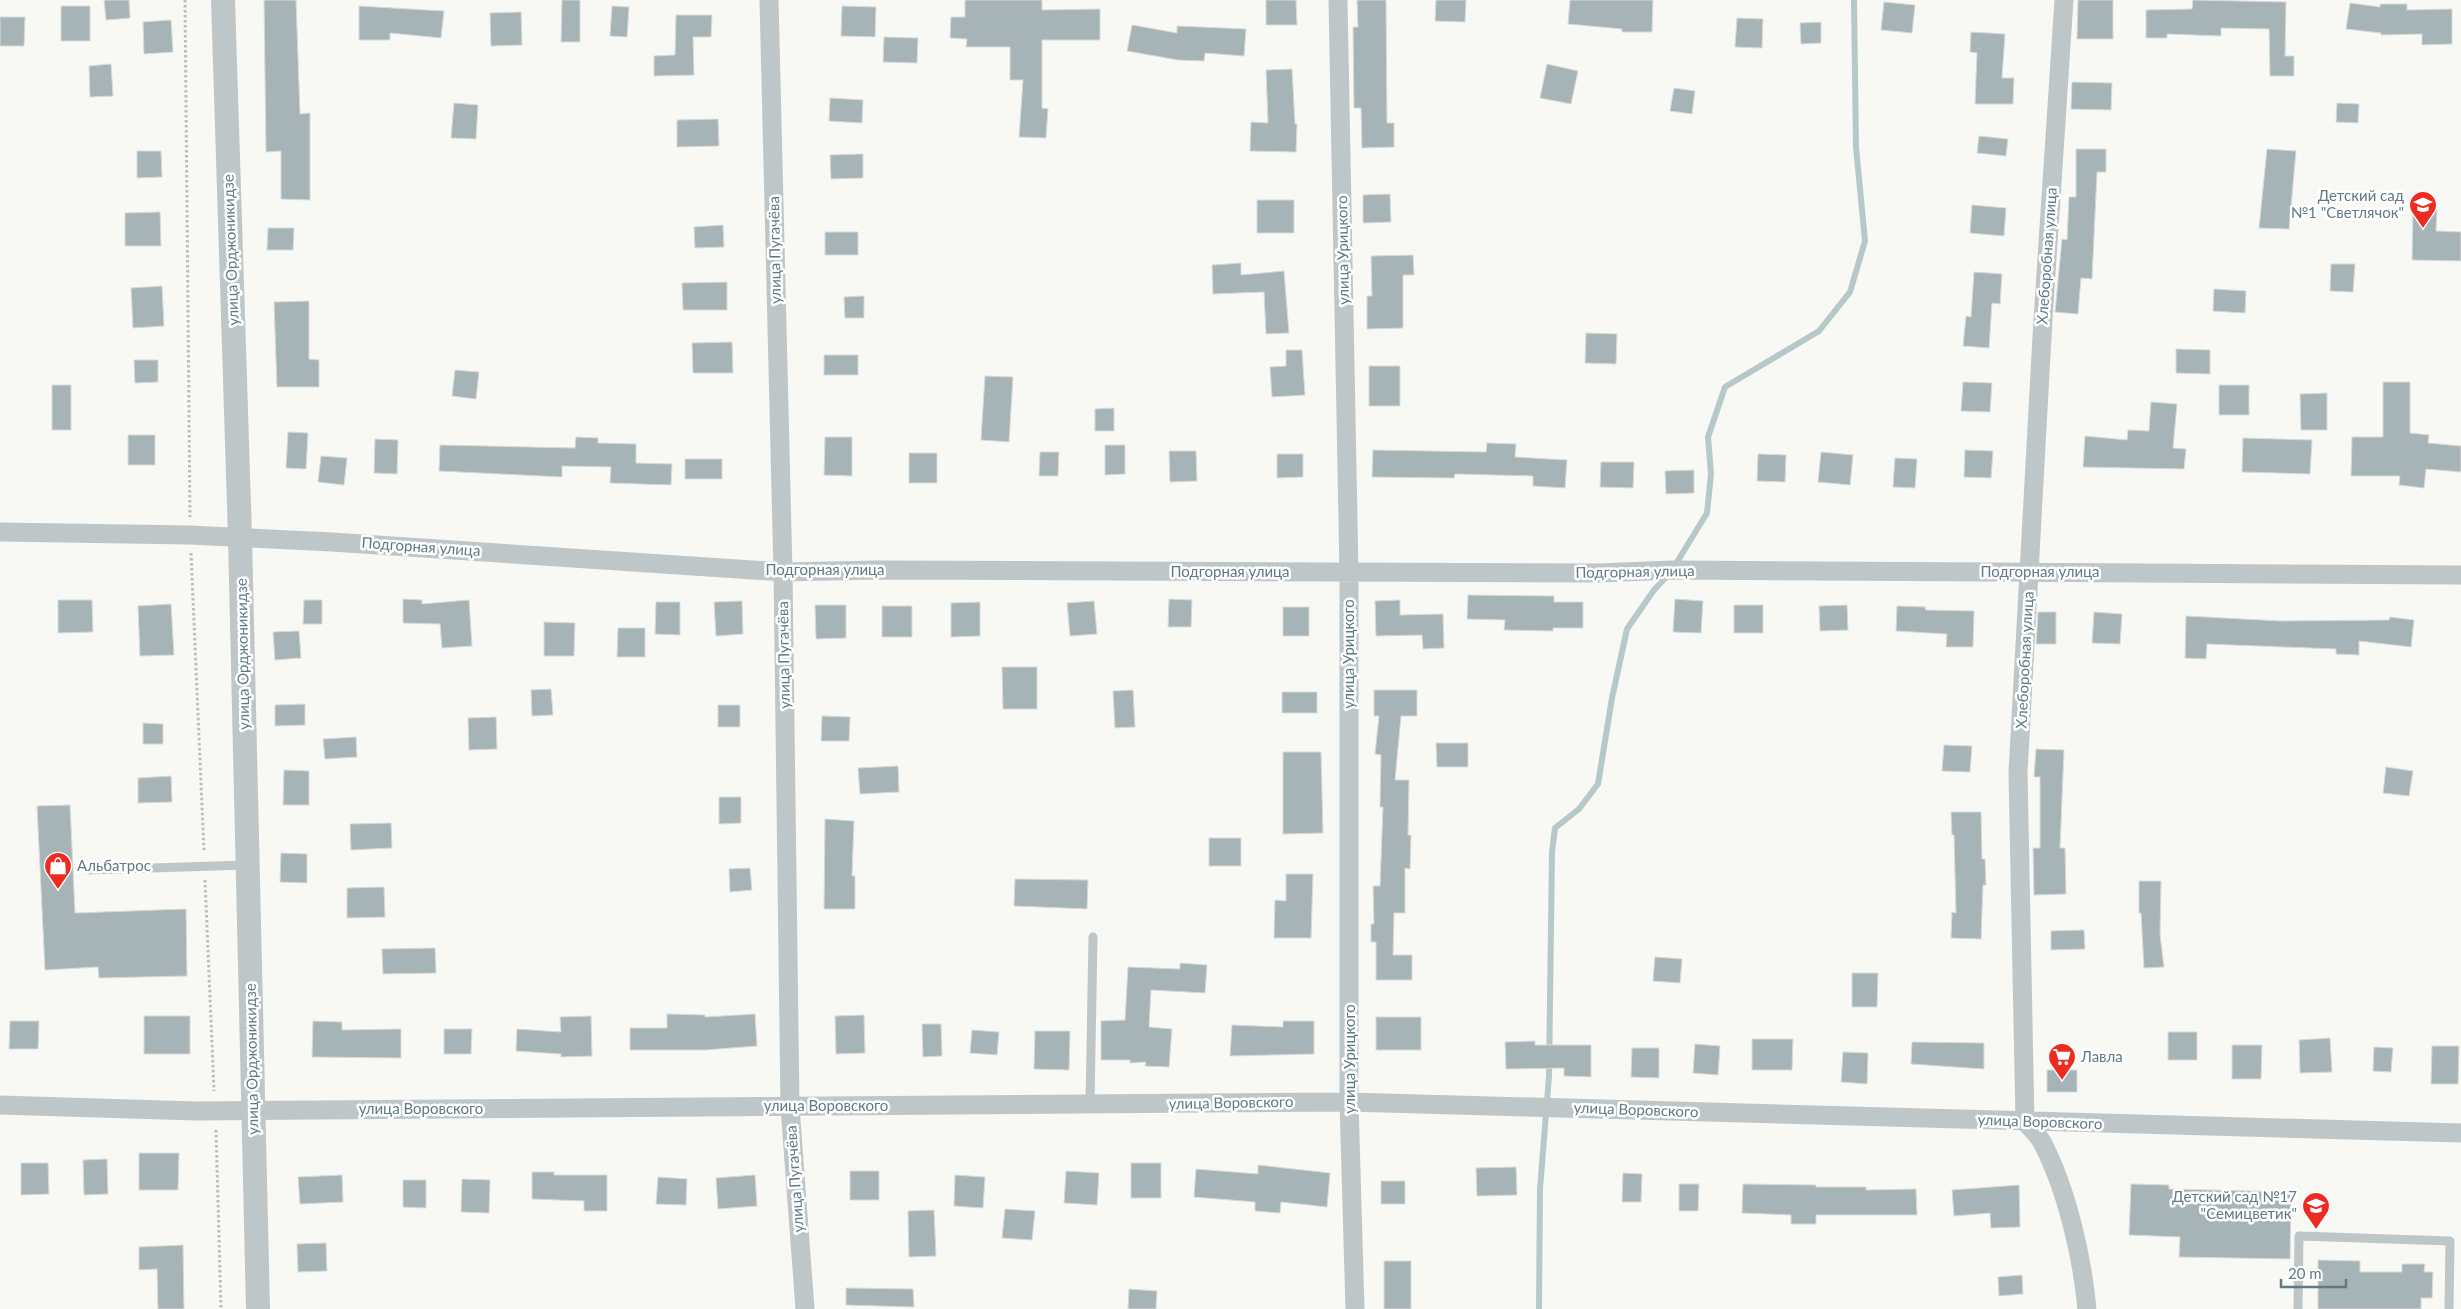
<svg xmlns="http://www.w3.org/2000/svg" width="2461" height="1309" viewBox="0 0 2461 1309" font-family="Lato,sans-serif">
	<rect width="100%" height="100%" fill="#f8f8f5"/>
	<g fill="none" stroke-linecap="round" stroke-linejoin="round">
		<path stroke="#b6c8c9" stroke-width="6" d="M1674,567L1707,513L1711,474L1708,437L1725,387L1819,331L1850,292L1865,241L1856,147L1854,0
			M1539,1309L1540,1189L1549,1076L1552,852L1555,828L1579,809L1598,784L1612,698L1627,629L1654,590L1668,575"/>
	</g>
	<path fill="#a7b4b7" stroke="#dad9d7" d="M104,0H129L130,18L106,20Z
		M264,0H296L300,114L310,113V200L281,199V151L266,152Z
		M562,0H580V42H561Z
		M965,0H1042V10L1100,9V40H1042V108L1048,109L1046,138L1019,137L1023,80H1010V47H966L967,39L950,38L951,17H965Z
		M1266,0H1296L1297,25H1266Z
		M1357,0H1386L1387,123H1394V147L1362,148L1361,108H1354L1353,27H1358Z
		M1436,0H1466L1465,22L1435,21Z
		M1570,0H1653L1652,32H1622V29L1568,24Z
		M2078,0H2113V39H2077Z
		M2193,0L2286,2L2285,56H2294V76H2270L2269,29L2221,28V36L2167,34V38H2146V10L2192,9Z
		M1884,2L1915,5L1912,33L1881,30Z
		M2350,3L2380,7V4H2407V10L2452,9V44L2422,45V34L2381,35V33L2346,29Z
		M61,6H90V41H61Z
		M359,6L444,11L441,38L390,33V40H359Z
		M612,6L629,7L627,37L610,36Z
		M842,6L876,7L875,37L841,36Z
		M521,12L522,45L491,46L490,13Z
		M676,15H712L711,37H693L694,75L654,76V56L675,55Z
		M0,17H25L24,46H0Z
		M1737,18L1763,19L1762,48L1735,47Z
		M171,20L173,52L144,54L143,22Z
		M1821,22V43L1801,44L1800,23Z
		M1132,25L1177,33V26L1246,29L1244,56L1205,53L1204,61L1178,60L1127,51Z
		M1971,32L2005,34L2002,78H2014L2013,104H1975L1977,53L1970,52Z
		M884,37L918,38L917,63L883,62Z
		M111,64L113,96L90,97L89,66Z
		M1547,64L1578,71L1571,104L1540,98Z
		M1292,69L1295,124H1297L1296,152L1250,151L1251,122L1268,123L1266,70Z
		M2072,82L2112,83L2111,110L2071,109Z
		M1674,88L1695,91L1692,114L1670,111Z
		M830,98L863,100L862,123L829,121Z
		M454,103L478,105L476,139L451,138Z
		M2337,103L2359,104L2358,123L2336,122Z
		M718,119L719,146L677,147V120Z
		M1979,136L2008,139L2006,156L1977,153Z
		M2076,149H2106V172H2097L2092,279L2081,278L2078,314L2055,312L2062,239L2067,240L2069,197H2076Z
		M2267,149L2296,151L2289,229L2259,228Z
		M137,151H161L162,177L137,178Z
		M860,154H863V178L831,179L830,155Z
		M1390,194L1391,222L1363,223V195Z
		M1257,200H1294V233H1257Z
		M1972,205L2006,208L2004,236L1970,233Z
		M2413,209H2437L2436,231L2461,232V261L2412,260Z
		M160,212L161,246H125V213Z
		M723,225L724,247L695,248L694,227Z
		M268,228H294L293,250H267Z
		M825,232H858V255H825Z
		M1413,255L1414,275H1403V328L1367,329V296H1372L1371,256Z
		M1241,263V275L1284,271L1289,333L1266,334L1264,292L1213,294L1212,265Z
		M2331,264H2355L2353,292L2330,291Z
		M1974,272L2002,274L2000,304L1992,303L1989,348L1963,346L1966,316L1971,317Z
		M727,282V310H683L682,283Z
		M162,286L164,326L133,328L131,288Z
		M2214,289L2246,291L2245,313L2213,311Z
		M864,296V318H845L844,297Z
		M309,301V359L319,360V387H277L274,302Z
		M1586,333L1617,334L1616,364L1585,363Z
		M732,342L733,373H693L692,343Z
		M2176,349L2210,350V374L2176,373Z
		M1286,350H1302L1305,395L1272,397L1270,367L1286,366Z
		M824,355H858V375H824Z
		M134,360H158V382L135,383Z
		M1369,366H1400V406H1369Z
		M455,370L479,372L476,399L452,396Z
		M985,376L1013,377L1009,442L981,440Z
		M1963,382L1992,383L1990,412L1961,411Z
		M2383,382H2410V433L2429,435L2428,443L2461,446V472L2426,469L2424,488L2399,485L2400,476H2351L2352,437H2383Z
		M52,385H71V430H52Z
		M2219,385H2249V415H2219Z
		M2327,393V430H2301L2300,394Z
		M2151,402L2177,404L2173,448L2186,449L2184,469L2083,467L2085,436L2127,440L2128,430L2149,431Z
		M1114,408V431H1095V409Z
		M288,432L308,433L306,469L286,468Z
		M128,435H155V465H128Z
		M576,437L598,438V443L636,444V463L672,464L671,485L610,483L611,467L562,466V477L439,471L440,445L575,448Z
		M825,437H852V476L824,475Z
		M2243,438L2312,440L2310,474L2242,472Z
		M375,439L398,440L397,474L374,473Z
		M1487,443L1516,444L1515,457L1567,460L1565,488L1533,486V476L1455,474L1454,478L1372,477L1373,450L1486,452Z
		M1105,445H1125V474L1105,475Z
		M1965,450L1993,451L1991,478L1964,477Z
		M1169,451H1196L1197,481L1170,482Z
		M1040,452H1059L1058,476H1039Z
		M1821,452L1853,455L1850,485L1818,482Z
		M909,453H937V483H909Z
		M1277,454H1303V477L1277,478Z
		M1758,454L1786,455L1785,482L1757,481Z
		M321,456L347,458L344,485L318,482Z
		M1895,458L1917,459L1915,488L1893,487Z
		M685,459H722V479H685Z
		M1601,462H1634L1633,488L1600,487Z
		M1694,470V493L1666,494L1665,471Z
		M1468,595L1554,596V602H1583V628H1553V631L1504,630L1505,620L1467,619Z
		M403,599L422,600V604L469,600L472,646L442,648L440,624L403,623Z
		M1169,599L1192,600L1191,627H1168Z
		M1675,599L1703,601L1701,633L1673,632Z
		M58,600H92L93,632L58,633Z
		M304,600H322V624H303Z
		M1400,600V615L1443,614L1444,648L1423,649L1422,635L1376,636L1375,601Z
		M742,601L743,634L716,636L714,602Z
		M1094,601L1097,634L1070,636L1067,603Z
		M656,602H680V635L655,634Z
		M980,602V636L951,637V603Z
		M171,604L174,655L140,656L138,606Z
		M815,605H846V638L816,639Z
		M1734,605H1763V633H1734Z
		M1847,605L1848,630L1820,631L1819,606Z
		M882,606H912V637H882Z
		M1897,606L1926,607L1925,610L1974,611L1973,647H1946L1947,634L1896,631Z
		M1283,607H1309V636H1283Z
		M2038,612H2056V644H2036Z
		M2094,612L2122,614L2120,644L2092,643Z
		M2186,616L2281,621L2389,620L2390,617L2414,620L2411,647L2359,641V655L2336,654V649L2207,644L2206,659L2185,658Z
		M544,622L575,623L574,656H544Z
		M618,628H645V657H617Z
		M299,631L301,658L275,660L273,632Z
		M1002,667H1037V709H1003Z
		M551,689L553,715L532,716L531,690Z
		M1133,690L1135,727L1115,728L1113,691Z
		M1374,690H1417V716H1401L1395,780H1409L1408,835H1411L1410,869L1405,868V913H1394L1393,955H1412V980H1376V942H1371V924H1374L1373,886H1380L1383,807H1380L1381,755L1375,754L1379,716H1374Z
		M1282,692H1317V713H1282Z
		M305,704V725L275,726V705Z
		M718,705H740V727H718Z
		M822,716L850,717L849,741H821Z
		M496,717L497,749L469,750L468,718Z
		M143,723L163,724V744H143Z
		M356,737L357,757L325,759L323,739Z
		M1436,743H1468V767H1437Z
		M1944,745L1972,746L1970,772L1942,771Z
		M2036,749L2064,750L2060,848H2065L2066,894L2034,895L2033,848H2040V777H2034Z
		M1283,752H1321L1323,833L1283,834Z
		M898,766L899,792L860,794L858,768Z
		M2386,767L2413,771L2409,796L2383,793Z
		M284,770L309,771V805H283Z
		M171,776L172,802L138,803V778Z
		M719,797H741V823L719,824Z
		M70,805L75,913L186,909L187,976L99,978L98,967L45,970L37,806Z
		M1951,812H1981L1982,859H1985L1986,885H1983L1981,939L1951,938L1952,912L1956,913L1954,835H1952Z
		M825,819L854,821L852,876H855V909H824Z
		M391,823L392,848L351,850L350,824Z
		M1209,838H1241V866H1209Z
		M281,853L307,854V883L280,882Z
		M750,868L752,890L730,892L729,869Z
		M1286,874H1313L1311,938H1274L1275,900L1286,901Z
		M1015,879L1088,880L1087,909L1014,906Z
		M2139,881H2161L2160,935L2164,967L2144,968L2141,913H2139Z
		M384,887L385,917L347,918V888Z
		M2084,930L2085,949L2051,950V931Z
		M435,948L436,973L383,974L382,949Z
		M1655,957L1682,959L1680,983L1653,981Z
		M1180,963L1207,965L1205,993L1151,990L1149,1027L1172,1029L1169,1067L1145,1066L1146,1062L1130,1063V1060H1101V1021L1125,1020L1128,967L1180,969Z
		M1852,973H1878L1877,1007H1852Z
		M667,1014L705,1015V1017L755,1014L757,1046L705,1050H630V1028H667Z
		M864,1015L865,1053L836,1054L835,1016Z
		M144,1016H190V1054H144Z
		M591,1016L592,1056L561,1057V1054L516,1051L517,1029L561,1032L560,1017Z
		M1376,1017H1421V1050H1376Z
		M10,1021H39L38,1049H9Z
		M313,1021L342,1022V1030L401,1029V1058L312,1057Z
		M1283,1021H1314V1054L1230,1056L1232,1025L1283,1027Z
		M922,1024H941L942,1056L923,1057Z
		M444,1029H472L471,1054H444Z
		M972,1030L999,1032L997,1055L970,1053Z
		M1035,1031H1070L1069,1070L1034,1069Z
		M2168,1032H2197V1060H2168Z
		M2330,1038L2332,1072L2300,1073L2299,1040Z
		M1752,1039H1793L1792,1070H1752Z
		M1535,1041V1045H1591V1077L1564,1076V1068L1506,1069L1505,1042Z
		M1912,1042L1984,1043V1069L1911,1064Z
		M1695,1044L1720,1046L1718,1075L1693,1073Z
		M2232,1045H2262L2261,1079H2232Z
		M2432,1046H2459L2458,1084H2431Z
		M2374,1047L2393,1048L2391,1072L2373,1071Z
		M1632,1048H1659V1078L1631,1077Z
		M1843,1052L1868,1053L1867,1084L1841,1082Z
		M2047,1070H2077V1092H2047Z
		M139,1153H179L178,1190H139Z
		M107,1159L108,1194L84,1195L83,1160Z
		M21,1163H48L49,1194L21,1195Z
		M1131,1163H1161V1198H1131Z
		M1258,1165L1330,1173L1327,1207L1281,1202L1280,1213L1255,1211V1202L1194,1197L1196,1169L1258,1174Z
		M1516,1167L1517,1195L1477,1196L1476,1168Z
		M850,1171H879V1200H850Z
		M1066,1171L1099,1173L1097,1205L1064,1203Z
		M532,1172H554V1175H607V1211H584V1201L532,1199Z
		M1623,1173L1642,1174L1641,1202H1622Z
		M342,1175L343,1202L300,1204L298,1177Z
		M755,1175L757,1206L718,1209L716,1178Z
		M955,1175L985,1177L983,1208L954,1206Z
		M658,1177L687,1179L686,1205L656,1204Z
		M462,1179L490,1180L489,1213L461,1212Z
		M403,1180H426V1208L403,1207Z
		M1381,1181H1405V1204H1381Z
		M1679,1184H1699L1698,1211H1679Z
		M1743,1184L1816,1185V1187H1866V1190L1916,1189L1917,1215H1816V1224H1791V1215L1742,1213Z
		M2131,1184L2169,1185V1189L2291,1192L2290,1259L2179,1257L2180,1237L2129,1235Z
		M2019,1185L2020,1227L1991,1228L1990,1213L1954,1216L1952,1190Z
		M1005,1209L1035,1211L1032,1240L1002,1238Z
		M934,1210L936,1256L909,1257L908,1211Z
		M326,1243L327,1271L298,1272L297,1244Z
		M183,1245L184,1309H158L157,1269L139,1270V1247Z
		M2318,1260L2360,1261V1272H2402V1264H2425L2424,1272H2433L2432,1298H2421V1309H2318Z
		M1384,1261H1411V1309H1384Z
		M2022,1275L2023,1294L1999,1296L1998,1277Z
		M846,1288L913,1289L914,1307L846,1305Z
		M1129,1289L1157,1291L1156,1309H1128Z"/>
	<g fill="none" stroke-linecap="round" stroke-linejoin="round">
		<path stroke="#b9bec0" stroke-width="3" stroke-dasharray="2.5 2.5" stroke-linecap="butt" d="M185,0L190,517
			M191,553L204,852
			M205,880L214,1091
			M216,1130L221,1309"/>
		<path stroke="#bec6c8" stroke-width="9" d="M89,870L246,865
			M1090,1104L1093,937
			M2298,1309L2299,1236L2450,1241L2449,1309"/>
		<path stroke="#bec6c8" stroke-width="19" d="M769,0L783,572L790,1107L805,1309
			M1338,0L1349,573V1102L1355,1309
			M2064,0L2043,319L2018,772L2025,1122C2031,1128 2038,1135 2042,1142C2067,1190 2082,1256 2087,1309
			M0,532L190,535L332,542L783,572L878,570L1598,573L1672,570L2461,575
			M0,1105L196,1111L1349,1102L2461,1133"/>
		<path stroke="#bec6c8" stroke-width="24" d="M223,0L240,537L258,1309"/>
	</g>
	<defs>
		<symbol id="school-pin" viewBox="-11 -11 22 30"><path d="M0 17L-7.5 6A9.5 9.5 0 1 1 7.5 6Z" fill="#ed2b20" stroke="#fff"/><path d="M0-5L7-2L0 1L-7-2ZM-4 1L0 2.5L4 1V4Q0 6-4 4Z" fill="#fff"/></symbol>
		<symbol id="shop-pin" viewBox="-11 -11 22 30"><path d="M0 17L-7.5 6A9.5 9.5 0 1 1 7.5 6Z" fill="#ed2b20" stroke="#fff"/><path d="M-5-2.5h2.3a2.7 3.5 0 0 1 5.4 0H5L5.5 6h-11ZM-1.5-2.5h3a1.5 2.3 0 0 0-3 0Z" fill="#fff"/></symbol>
		<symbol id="supermarket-pin" viewBox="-11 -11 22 30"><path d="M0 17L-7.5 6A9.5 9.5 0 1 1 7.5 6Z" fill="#ed2b20" stroke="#fff"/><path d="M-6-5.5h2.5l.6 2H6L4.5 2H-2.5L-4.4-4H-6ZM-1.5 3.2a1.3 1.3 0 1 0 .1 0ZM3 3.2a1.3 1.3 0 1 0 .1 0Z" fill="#fff"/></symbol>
	</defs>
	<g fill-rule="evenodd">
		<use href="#school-pin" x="2407" y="189" width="32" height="43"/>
		<use href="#shop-pin" x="42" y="850" width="32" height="43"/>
		<use href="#supermarket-pin" x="2046" y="1041" width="32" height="43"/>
		<use href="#school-pin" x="2300" y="1190" width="32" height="43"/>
	</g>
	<g text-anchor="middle" stroke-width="5" stroke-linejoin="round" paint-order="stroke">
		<g font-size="15" fill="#617a82" stroke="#fff" text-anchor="end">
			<text x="2404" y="201">Детский сад<tspan x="2404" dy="17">№1 "Светлячок"</tspan></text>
			<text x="77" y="871" text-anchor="start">Альбатрос</text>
			<text x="2081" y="1062" text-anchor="start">Лавла</text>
			<text x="2297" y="1202">Детский сад №17<tspan x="2297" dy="17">"Семицветик"</tspan></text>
		</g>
		<g font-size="15" fill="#617a82" stroke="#fff">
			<text transform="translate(231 250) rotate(-92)" y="5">улица Орджоникидзе</text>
			<text transform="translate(775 250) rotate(-91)" y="5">улица Пугачёва</text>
			<text transform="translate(1343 250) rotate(-91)" y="5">улица Урицкого</text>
			<text transform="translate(2047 256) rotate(-86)" y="5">Хлеборобная улица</text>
			<text transform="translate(421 547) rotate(4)" y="5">Подгорная улица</text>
			<text x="825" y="575">Подгорная улица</text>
			<text x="1230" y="577">Подгорная улица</text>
			<text transform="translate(1635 572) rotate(-1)" y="5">Подгорная улица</text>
			<text x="2040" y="577">Подгорная улица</text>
			<text transform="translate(243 654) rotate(-91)" y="5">улица Орджоникидзе</text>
			<text transform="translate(1349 654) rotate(-90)" y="5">улица Урицкого</text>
			<text transform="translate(784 655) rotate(-91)" y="5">улица Пугачёва</text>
			<text transform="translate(2025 660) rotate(-87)" y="5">Хлеборобная улица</text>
			<text transform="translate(252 1059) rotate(-91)" y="5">улица Орджоникидзе</text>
			<text transform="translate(1350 1059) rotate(-90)" y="5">улица Урицкого</text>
			<text transform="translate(1231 1103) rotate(-1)" y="5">улица Воровского</text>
			<text x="826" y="1111">улица Воровского</text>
			<text x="421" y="1114">улица Воровского</text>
			<text transform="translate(1636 1110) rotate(2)" y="5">улица Воровского</text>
			<text transform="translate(2040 1122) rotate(2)" y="5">улица Воровского</text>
			<text transform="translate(795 1179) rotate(-94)" y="5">улица Пугачёва</text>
		</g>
	</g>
	<path d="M2281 1279v8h65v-8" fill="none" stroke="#617a82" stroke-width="2.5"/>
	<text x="2288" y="1279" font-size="15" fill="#617a82" stroke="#ffffff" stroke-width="4" paint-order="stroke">20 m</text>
</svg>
